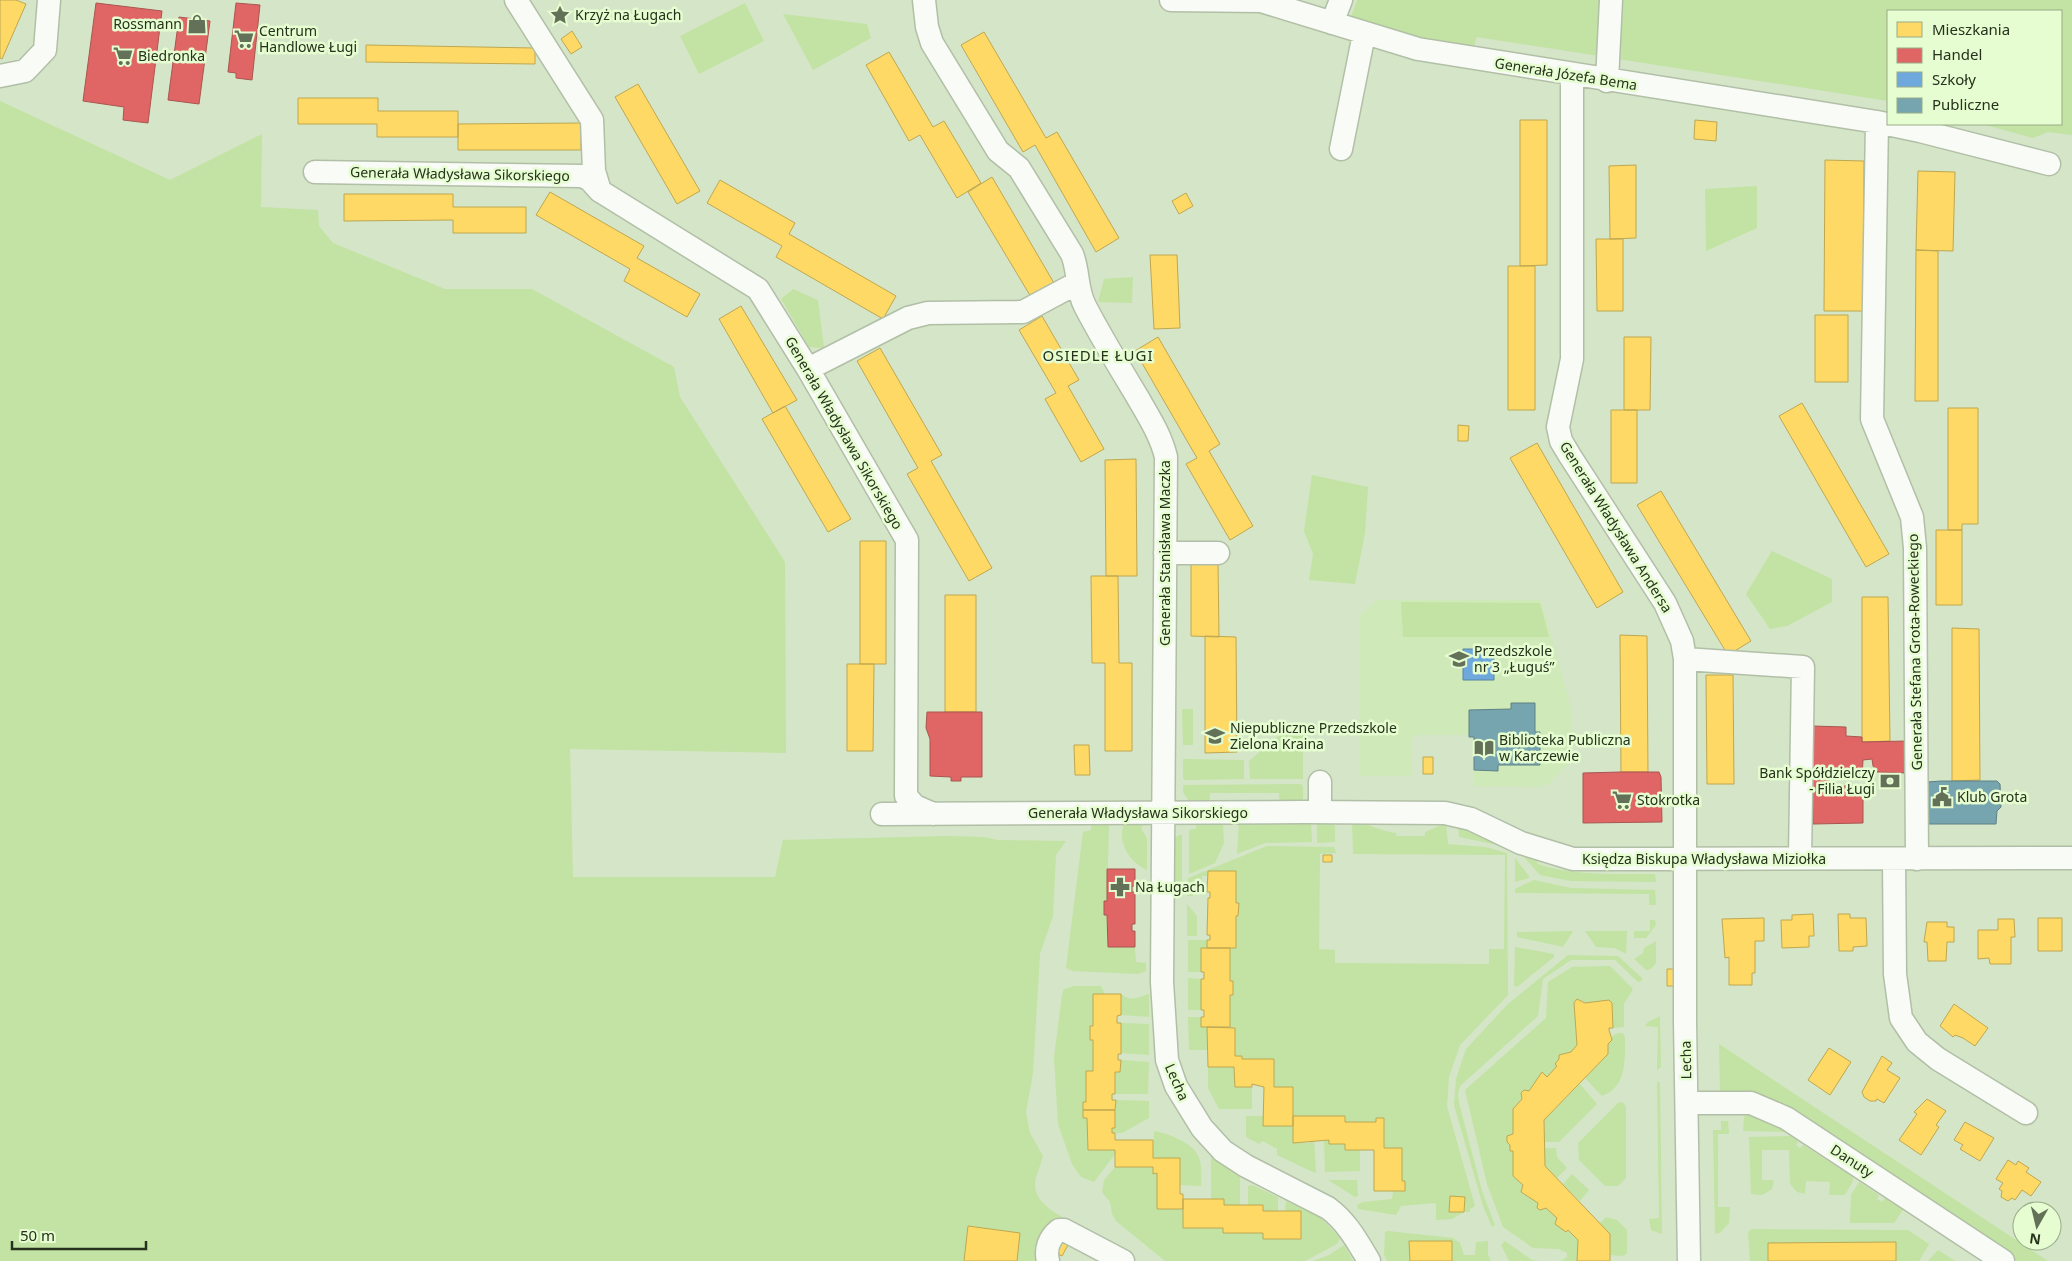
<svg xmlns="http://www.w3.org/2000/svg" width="2072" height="1261" viewBox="0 0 2072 1261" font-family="'Noto Sans',sans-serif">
	<rect width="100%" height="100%" fill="#d5e5c7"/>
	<path fill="#d0e9b9" d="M1377,600H1541L1571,707L1572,760L1549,784L1536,787L1474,786V770L1498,771V765H1540V732H1535V703H1512L1511,709L1469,710V735H1414L1412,741V776H1360V616Z"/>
	<path fill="#c2e3a3" d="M1357,0H2072V135L2048,132L2033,138L1982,124H2061V11H1888V101L1477,37L1472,51L1413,41L1351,17Z
		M745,3L764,41L699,74L680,36Z
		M783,14L867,24L871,38L813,70Z
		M0,101L170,180L262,134L261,207L318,210L319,226L333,243L445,289H532L674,367L680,397L785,562L786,753L570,749L573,877H775L783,840L946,836L983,837L998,840L1066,841L1056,855L1053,916L1040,954L1033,1073L1026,1112L1030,1133L1043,1156C1041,1164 1036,1175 1035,1183C1034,1205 1061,1216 1076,1224L1040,1261H1017L1020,1233L968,1226L964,1261H0Z
		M1757,186V228L1706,251L1705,189Z
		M1133,277L1132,303L1098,302L1104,279Z
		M793,289L818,300L824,348L809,347L781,299Z
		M1312,475L1368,487L1365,533L1355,584L1309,580L1313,554L1304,531Z
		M1772,551L1832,579V602L1787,626L1770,629L1746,594Z
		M1401,602L1540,603L1549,637H1403Z
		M1182,709H1193V745H1183Z
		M1294,723L1303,728V779H1250L1249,761Z
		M1183,759L1244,760V779L1185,780L1183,778Z
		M1301,784L1303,786V805L1280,806L1279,793H1210V800H1188L1183,792V785Z
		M1311,822L1312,842L1265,843L1237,854L1239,823Z
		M1317,822H1332L1335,826V842L1317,843Z
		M1352,822C1369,822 1380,832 1396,833V836H1425V832L1446,823L1448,844L1485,847L1507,853L1508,995L1460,1045L1449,1077L1447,1106L1475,1206L1470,1209V1212H1464L1452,1219L1436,1220V1203L1401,1206L1396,1215L1358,1209L1357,1205L1363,1202L1392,1199L1393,1191H1405V1182L1402,1181L1384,1148V1118H1376V1122H1345V1116H1293V1087H1274V1060L1242,1059L1235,1056V1028L1230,1027V995H1233V981H1230V948H1236V916H1238L1239,903H1236L1208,871V876H1202V880L1194,879L1193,896H1187L1188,878L1267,846L1334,847L1336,853L1320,854L1319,949L1335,950V963L1489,964V949H1504L1505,855L1353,854Z
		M1196,823L1223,825L1224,843L1215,863L1189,874V831L1191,829H1196Z
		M1091,824L1109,825L1107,901L1104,902V915H1107L1108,946L1135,947L1136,962L1146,963V971L1138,974L1073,971L1066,968L1083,832L1091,830Z
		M1124,824H1143L1141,829L1147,838V870C1129,862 1117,842 1124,824Z
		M1458,826H1463L1507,847L1459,837Z
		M1179,835H1182V897L1174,896L1175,838Z
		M1517,849L1539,856L1537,864C1576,876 1615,874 1655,874L1656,882L1571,881L1540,875Z
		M1515,858L1529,876V878L1515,882Z
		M1534,880L1571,888L1655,890L1656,905H1649V894L1515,893V889Z
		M1187,904L1197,916V936H1187Z
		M1650,920H1655L1656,925L1646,938H1634V931H1650Z
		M1573,931L1563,947L1517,937V932Z
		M1585,931H1627L1626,954L1615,948L1596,947Z
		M1188,940H1207V948H1201V972H1188Z
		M1656,941V963L1651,969L1646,970L1634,959L1643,953L1644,948Z
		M1515,947L1554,954V957L1517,987L1514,986Z
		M1568,955L1618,956L1642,978V981L1638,982L1615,960H1571L1543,979L1538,1016L1460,1086L1458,1093L1459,1103L1482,1191L1495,1225L1492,1227L1483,1206L1454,1105L1456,1079L1466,1049L1508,1004Z
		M1610,966L1633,989L1624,1004V1027L1613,1028L1612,1003L1609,1000L1585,1003L1577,999L1574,1003L1577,1045L1571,1052L1559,1055V1059L1555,1064L1557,1066L1547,1077L1542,1073L1529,1091L1524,1090L1522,1093V1099L1513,1134L1507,1136V1142L1513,1151L1523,1185L1522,1192L1538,1203L1537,1208L1540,1210L1546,1208L1557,1218L1555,1224L1566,1232L1568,1230L1578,1240L1577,1261H1561L1567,1257V1253L1559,1249L1533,1248L1503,1227L1487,1184L1465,1090L1546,1018L1548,982L1572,967Z
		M1188,978L1201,979V1010H1188Z
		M1075,986H1101L1105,994H1093V1026H1090V1039L1093,1040V1071H1086V1102L1083,1103V1118H1087L1088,1149L1115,1150V1154L1094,1182L1081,1177L1072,1164L1058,1124L1054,1057L1062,995L1064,989Z
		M1121,994C1133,1003 1137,997 1149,994V1017L1121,1015Z
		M1660,1016L1661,1067L1657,1070L1658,1027L1645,1026L1648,1022Z
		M1188,1017H1201V1027H1207L1208,1050H1189Z
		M1121,1023L1149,1024V1055L1121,1053Z
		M1618,1033H1623L1625,1038C1625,1059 1627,1087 1602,1096L1585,1078L1608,1054V1044L1612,1040V1036Z
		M1719,1044L2048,1261H2017L1769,1098L1758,1095H1720Z
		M1121,1060L1149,1062L1148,1094H1115V1072H1120Z
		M1208,1067H1234L1235,1087H1252V1109H1219L1208,1088Z
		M1657,1081L1660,1083L1662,1234L1651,1230L1649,1219L1659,1218Z
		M1580,1084L1597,1104L1559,1142H1545L1544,1120Z
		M1116,1100L1149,1101V1118L1122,1133H1112V1128H1115Z
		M1622,1102L1626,1106V1178L1618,1186H1605L1579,1160L1578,1143L1618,1103Z
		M1749,1112L1792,1132L1743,1131L1744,1117Z
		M1246,1116H1263L1293,1126L1294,1143H1310V1140H1314L1316,1172L1315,1173L1277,1155V1149L1263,1141L1259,1144L1246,1137Z
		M1721,1121H1728L1729,1134H1718V1207H1730L1729,1223L1720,1233L1715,1234L1713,1130H1721Z
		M1154,1131C1170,1134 1197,1144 1200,1161C1202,1169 1201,1178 1201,1186L1180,1185V1158H1153Z
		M1791,1136L1798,1141L1796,1145L1800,1148L1803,1145L1853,1177V1181L1845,1195H1829L1830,1182L1806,1181L1805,1194L1797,1192L1790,1184L1789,1150H1762V1180H1774L1772,1189L1762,1195L1751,1194L1749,1137Z
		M1324,1140H1329V1144H1345V1150H1360V1171L1325,1172Z
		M1545,1148H1556L1557,1157L1567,1168L1557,1178L1545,1166Z
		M1211,1157L1240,1177V1205H1224V1199H1211Z
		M1115,1167H1153V1173H1157V1209H1183V1228H1223V1233H1263V1239H1301V1212L1285,1211L1286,1201L1321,1218L1340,1238L1337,1244L1305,1261H1165L1116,1221L1112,1214L1110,1202L1102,1192L1104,1180Z
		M1572,1174L1589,1190L1580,1201L1563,1184Z
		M1328,1180H1357L1358,1196L1355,1197Z
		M1859,1182L1879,1195L1877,1199L1882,1202L1885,1198L1903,1210L1894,1223H1850L1851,1195Z
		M1252,1185L1278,1197V1212L1263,1211L1248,1205V1186Z
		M1606,1217L1617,1220L1627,1230V1253L1623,1256L1610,1255L1599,1224Z
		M1752,1229L1908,1230L1929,1244L1919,1261H1896L1895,1242L1768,1243V1261H1750L1748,1232Z
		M1388,1231L1453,1238L1460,1243L1464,1255H1475L1476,1242L1488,1241V1255L1491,1261H1452V1241H1410V1261H1387L1384,1255L1385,1232Z
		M1505,1241L1532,1260L1540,1261H1509L1501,1245Z
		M1344,1245L1353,1261H1313L1329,1255Z
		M1938,1250L1955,1261H1928Z"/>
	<path fill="#ffd966" stroke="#bea750" d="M0,0H16L26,4L2,59L0,58Z
		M572,31L582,47L571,54L561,39Z
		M984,32L1046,138L1057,132L1119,238L1096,252L1035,145L1023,152L961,45Z
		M366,45L535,48V64L366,62Z
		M889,52L933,127L944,121L981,183L957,198L920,135L909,141L866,65Z
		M638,84L700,191L677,204L615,97Z
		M298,98H378V111H458V137H377V124H298Z
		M1520,120H1547V265L1520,266Z
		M1695,120L1717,122L1716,141L1694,139Z
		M581,123V150H458V124Z
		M1825,160L1864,161L1863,311H1824Z
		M1636,165V238L1610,239L1609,166Z
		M1918,171L1955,172L1953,251L1916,250Z
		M992,177L1054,283L1031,297L968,192Z
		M720,180L795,223L789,234L896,296L883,319L776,257L782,246L707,203Z
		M550,192L644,246L637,258L700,294L687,317L624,281L630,269L536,215Z
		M1186,193L1193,206L1179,214L1172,201Z
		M344,194H453V207H526V233H453V220L344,221Z
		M1596,239H1623V311H1597Z
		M1916,250L1938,251V401H1915Z
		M1150,255H1177L1180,328L1154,329Z
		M1508,266H1535V410H1508Z
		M741,306L797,400L773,413L719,319Z
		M1815,315H1848V382H1815Z
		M1042,316L1079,380L1068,386L1104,449L1081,462L1045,399L1056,393L1019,330Z
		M1158,337L1220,444L1209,451L1253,526L1230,540L1186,464L1197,458L1135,351Z
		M1624,337H1651L1650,410H1624Z
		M880,348L942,455L931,461L992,568L969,581L907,474L918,468L857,361Z
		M1802,403L1889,554L1866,567L1779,416Z
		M785,406L851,519L828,532L762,419Z
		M1948,408H1978V524H1962V530H1948Z
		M1611,410H1637V483H1611Z
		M1458,425L1469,426L1468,441H1458Z
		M1537,443L1623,592L1597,608L1510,458Z
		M1136,459L1137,576H1106L1105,460Z
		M1661,491L1751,641L1728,655L1637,505Z
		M1936,530H1962V605H1936Z
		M860,541H886V664H860Z
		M1191,563H1218L1219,637L1191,636Z
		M1091,576H1118L1119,663H1132V751H1105V663H1092Z
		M945,595H976V712H945Z
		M1862,597H1888L1890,741L1862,742Z
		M1952,628L1979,629L1980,780L1952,781Z
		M1620,635L1647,636L1648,772H1621Z
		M1205,636L1236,637L1237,752L1205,753Z
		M847,664H874L873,751H847Z
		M1706,675H1733L1734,784H1707Z
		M1074,745H1089L1090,775H1075Z
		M1423,757H1433V774H1423Z
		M1323,855H1332V862H1323Z
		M1208,871H1236V903H1239L1238,916H1236V948H1207V940H1210V935H1207L1208,898H1210V892H1207Z
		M1813,914L1814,936H1809V947L1782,948L1781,920H1792V915Z
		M1838,914H1850V918H1866L1867,946L1853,947V951H1839Z
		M1764,918V941H1755V973H1752V985H1729V957L1725,958L1722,919Z
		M2038,918H2062V951H2038Z
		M1998,919H2014L2015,937H2011V964H1990L1989,958L1978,959V930H1998Z
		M1927,922H1947V927H1954V942H1947L1946,961H1928L1927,942H1924Z
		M1201,948H1230V981H1233V995H1230V1027H1201V1017H1204V1010H1201V979H1204V972H1201Z
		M1667,969H1676V986H1667Z
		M1093,994H1121V1015L1117,1016V1023H1121V1054H1118V1060H1121L1120,1072H1115V1094H1112V1100H1116L1115,1110H1083V1102H1086V1071H1093V1040H1090V1026H1093Z
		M1577,999L1585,1003L1609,1000L1612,1003L1613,1028H1609V1030L1612,1040L1608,1044V1054L1544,1120L1545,1166L1610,1234V1261H1577L1578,1240L1568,1230L1566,1232L1555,1224L1557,1218L1546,1208L1540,1210L1537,1208L1538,1203L1521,1192L1523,1185L1513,1176V1151H1510V1145L1507,1142V1136L1513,1134V1109L1522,1099L1521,1093L1524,1090L1529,1091L1542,1072L1547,1077L1557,1066L1555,1064L1559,1059V1055L1571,1052L1577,1045L1574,1003Z
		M1954,1004L1988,1028L1975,1046L1963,1038L1955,1035L1953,1037L1940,1026Z
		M1207,1027L1235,1028V1056H1242V1059H1274V1087H1293V1126H1263L1264,1087L1252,1084V1087H1235L1234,1067H1208Z
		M1829,1048L1851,1062L1830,1095L1808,1080Z
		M1882,1056L1892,1063L1887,1070L1900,1078L1884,1103L1877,1099L1876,1101H1870L1864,1097L1862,1092Z
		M1927,1099L1946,1111L1936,1125L1939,1127L1921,1155L1899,1140L1917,1114L1914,1112Z
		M1083,1110H1115V1128H1112V1133H1115V1140H1153V1158H1180V1194H1183V1209H1157V1173L1153,1174V1167H1115V1150H1088L1087,1118H1083Z
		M1293,1116H1345V1122H1376V1118H1384V1148H1402V1181H1405V1191H1374V1150H1345V1144H1329V1140L1293,1143Z
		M1965,1122L1994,1138L1980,1161L1960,1149L1963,1145L1954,1140Z
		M2008,1160L2016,1165L2018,1161L2029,1168L2026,1172L2041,1182L2031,1196L2022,1190L2015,1200L2012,1198L2008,1201L2001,1197L2002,1191L1999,1189L2003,1183L1996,1179Z
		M1450,1196L1465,1197L1464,1212H1449Z
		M1183,1199H1224V1205H1263V1211H1301V1239H1263V1233H1223V1228H1183Z
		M968,1226L1020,1233L1017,1261H964Z
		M1060,1241L1068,1245L1062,1256L1054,1252Z
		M1409,1241H1452V1261H1410Z
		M1896,1242V1261H1768V1243Z"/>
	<path fill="#e06666" stroke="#a85650" d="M96,3L162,11L148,123L123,120L124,107L83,101Z
		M236,3L260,5L252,80L236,78V73L228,72Z
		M179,17L210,21L199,104L168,100Z
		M927,712H982V777H961V781H951V777L930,776V739L926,728Z
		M1812,726L1846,727V736L1862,737V742L1907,741L1906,773L1877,772L1873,766L1872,759L1863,760L1862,779L1829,778L1830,790H1844V786H1859L1863,792V823L1813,824Z
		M1621,772H1659L1661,777L1662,822L1583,823V773Z
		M1107,869H1135V886H1132V892H1135V924H1132V931H1135V947H1108L1107,915H1104V901H1107Z"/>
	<path fill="#6fa8dc" stroke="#5985a2" d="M1463,649H1494V680H1463Z"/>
	<path fill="#76a5af" stroke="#5e8283" d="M1511,703H1535V732H1540V765H1498V771L1474,770V737H1469V710L1511,709Z
		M1941,781H1997L2000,784L2001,807L1997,811L1996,824H1926L1927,782Z"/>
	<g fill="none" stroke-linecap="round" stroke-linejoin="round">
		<defs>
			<path id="minor" d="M516,0L592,120L594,171L600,191
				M924,0L927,27L932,43L998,151L1019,168L1072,254C1079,271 1076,289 1085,306C1101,337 1120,368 1138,398C1149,417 1161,436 1166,457L1162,982L1167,1060L1176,1086L1202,1128L1223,1151L1246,1166L1328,1208C1347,1222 1357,1241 1369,1261
				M1171,0L1261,1L1418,49L1877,122L1920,131L2049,164
				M1332,23L1341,0
				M1572,75V359L1558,427L1561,441L1570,456L1665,603L1682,641L1685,659V1022L1689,1261
				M0,76L25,71L45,50L49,0
				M1607,81L1611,0
				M1877,122L1872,419L1912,517L1915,548L1917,859
				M1341,149L1364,34
				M315,172L582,176L590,180L600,191L758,289L808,369L907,540L906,796L915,806L933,814
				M808,369L908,318L928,313L1023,312L1077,283
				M1165,553H1218
				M1685,659L1803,667L1800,858
				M1320,812V782
				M882,814L1305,812L1445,813L1471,819L1521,843L1573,859L2072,858
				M1894,859L1895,974L1901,1018L1917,1042L1938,1059L2026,1113
				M1687,1103H1751L1786,1118L2003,1261
				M1048,1261C1045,1249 1049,1238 1059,1230H1064L1123,1261"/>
		</defs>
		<use href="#minor" stroke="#b2bfa7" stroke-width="25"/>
		<use href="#minor" stroke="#f9fbf7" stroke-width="22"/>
	</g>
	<defs>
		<symbol id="sight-bare" viewBox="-9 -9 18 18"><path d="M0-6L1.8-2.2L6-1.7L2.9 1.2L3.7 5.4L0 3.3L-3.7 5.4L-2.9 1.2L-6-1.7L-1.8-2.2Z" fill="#637158" stroke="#e5fdd0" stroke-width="2.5" paint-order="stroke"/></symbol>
		<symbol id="shop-bare" viewBox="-9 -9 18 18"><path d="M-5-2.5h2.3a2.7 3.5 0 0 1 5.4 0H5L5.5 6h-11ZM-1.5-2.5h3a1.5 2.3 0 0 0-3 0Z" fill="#637158" stroke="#e5fdd0" stroke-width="2.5" paint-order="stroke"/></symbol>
		<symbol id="supermarket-bare" viewBox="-9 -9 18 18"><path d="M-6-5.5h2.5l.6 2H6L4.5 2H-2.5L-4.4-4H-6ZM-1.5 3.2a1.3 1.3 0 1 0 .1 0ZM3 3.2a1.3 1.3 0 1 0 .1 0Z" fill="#637158" stroke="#e5fdd0" stroke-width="2.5" paint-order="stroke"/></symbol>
		<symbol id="school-bare" viewBox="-9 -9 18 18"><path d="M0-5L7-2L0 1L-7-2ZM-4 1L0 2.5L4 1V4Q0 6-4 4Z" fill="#637158" stroke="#e5fdd0" stroke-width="2.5" paint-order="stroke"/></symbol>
		<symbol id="library-bare" viewBox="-9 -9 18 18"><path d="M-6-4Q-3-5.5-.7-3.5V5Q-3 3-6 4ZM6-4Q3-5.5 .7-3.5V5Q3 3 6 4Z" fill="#637158" stroke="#e5fdd0" stroke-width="2.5" paint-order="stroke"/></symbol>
		<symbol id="bank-bare" viewBox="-9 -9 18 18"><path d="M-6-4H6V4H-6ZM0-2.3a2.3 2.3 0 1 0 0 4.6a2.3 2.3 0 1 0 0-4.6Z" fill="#637158" stroke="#e5fdd0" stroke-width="2.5" paint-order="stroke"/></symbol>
		<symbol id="civic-bare" viewBox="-9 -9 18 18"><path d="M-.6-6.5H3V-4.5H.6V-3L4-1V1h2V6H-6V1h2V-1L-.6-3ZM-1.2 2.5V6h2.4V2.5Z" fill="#637158" stroke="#e5fdd0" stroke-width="2.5" paint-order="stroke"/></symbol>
		<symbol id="pharmacy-bare" viewBox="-9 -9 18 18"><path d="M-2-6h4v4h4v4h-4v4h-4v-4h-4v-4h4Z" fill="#637158" stroke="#e5fdd0" stroke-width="2.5" paint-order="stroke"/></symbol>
	</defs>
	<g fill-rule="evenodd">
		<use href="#sight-bare" x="546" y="1" width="28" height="28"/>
		<use href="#shop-bare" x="183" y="10" width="28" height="28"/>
		<use href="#supermarket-bare" x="230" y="25" width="28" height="28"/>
		<use href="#supermarket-bare" x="109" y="42" width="28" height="28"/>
		<use href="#school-bare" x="1445" y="645" width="28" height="28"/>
		<use href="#school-bare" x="1201" y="722" width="28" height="28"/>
		<use href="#library-bare" x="1470" y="734" width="28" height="28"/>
		<use href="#bank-bare" x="1876" y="767" width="28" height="28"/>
		<use href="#civic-bare" x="1928" y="783" width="28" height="28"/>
		<use href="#supermarket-bare" x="1608" y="786" width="28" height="28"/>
		<use href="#pharmacy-bare" x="1106" y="873" width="28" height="28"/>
	</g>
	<g text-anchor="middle" stroke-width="5" stroke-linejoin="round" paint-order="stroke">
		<g font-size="14" fill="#26321c" stroke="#e5fdd0" text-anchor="start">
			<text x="575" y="20">Krzyż na Ługach</text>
			<text x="182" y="29" text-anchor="end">Rossmann</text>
			<text x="259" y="36">Centrum<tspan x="259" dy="16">Handlowe Ługi</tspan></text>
			<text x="138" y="61">Biedronka</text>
			<text x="1474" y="656">Przedszkole<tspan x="1474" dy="16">nr 3 „Ługuś”</tspan></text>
			<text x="1230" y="733">Niepubliczne Przedszkole<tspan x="1230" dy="16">Zielona Kraina</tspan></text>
			<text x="1499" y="745">Biblioteka Publiczna<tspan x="1499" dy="16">w Karczewie</tspan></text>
			<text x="1875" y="778" text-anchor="end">Bank Spółdzielczy<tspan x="1875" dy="16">- Filia Ługi</tspan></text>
			<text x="1957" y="802">Klub Grota</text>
			<text x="1637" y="805">Stokrotka</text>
			<text x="1135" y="892">Na Ługach</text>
		</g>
		<g font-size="14" fill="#26321c" stroke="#e5fdd0">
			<text transform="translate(1566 74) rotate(9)" y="5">Generała Józefa Bema</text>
			<text transform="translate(460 174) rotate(1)" y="5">Generała Władysława Sikorskiego</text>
			<text transform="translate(844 433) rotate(60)" y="5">Generała Władysława Sikorskiego</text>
			<text transform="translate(1616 527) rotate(58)" y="5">Generała Władysława Andersa</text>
			<text transform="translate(1165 553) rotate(-90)" y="5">Generała Stanisława Maczka</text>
			<text transform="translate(1915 652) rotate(-91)" y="5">Generała Stefana Grota-Roweckiego</text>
			<text x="1138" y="818">Generała Władysława Sikorskiego</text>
			<text x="1704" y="864">Księdza Biskupa Władysława Miziołka</text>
			<text transform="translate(1686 1060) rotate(-91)" y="5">Lecha</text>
			<text transform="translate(1177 1082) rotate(66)" y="5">Lecha</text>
			<text transform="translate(1852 1161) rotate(33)" y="5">Danuty</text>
		</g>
		<g font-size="15" letter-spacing="1" fill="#26321c" stroke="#e5fdd0">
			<text x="1098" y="361">OSIEDLE ŁUGI</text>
		</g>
	</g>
	<rect x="1887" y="10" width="175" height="115" fill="#e5fdd0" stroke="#99ac88"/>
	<rect x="1897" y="22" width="25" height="15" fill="#ffd966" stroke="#99ac88"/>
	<text x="1932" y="35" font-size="15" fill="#26321c">Mieszkania</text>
	<rect x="1897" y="48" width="25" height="15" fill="#e06666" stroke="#99ac88"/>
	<text x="1932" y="60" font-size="15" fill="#26321c">Handel</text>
	<rect x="1897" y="72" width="25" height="15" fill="#6fa8dc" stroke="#99ac88"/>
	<text x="1932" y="85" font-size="15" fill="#26321c">Szkoły</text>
	<rect x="1897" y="98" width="25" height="15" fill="#76a5af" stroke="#99ac88"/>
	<text x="1932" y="110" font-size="15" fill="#26321c">Publiczne</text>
	<g transform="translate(2037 1226) rotate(188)"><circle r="24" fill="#e5fdd0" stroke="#99ac88"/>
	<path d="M0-4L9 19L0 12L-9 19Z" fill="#637158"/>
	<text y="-8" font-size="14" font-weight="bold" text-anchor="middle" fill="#26321c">N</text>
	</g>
	<path d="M12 1241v8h134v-8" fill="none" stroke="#26321c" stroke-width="2.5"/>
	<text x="20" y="1241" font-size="15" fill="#26321c" stroke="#e5fdd0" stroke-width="4" paint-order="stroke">50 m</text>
</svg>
